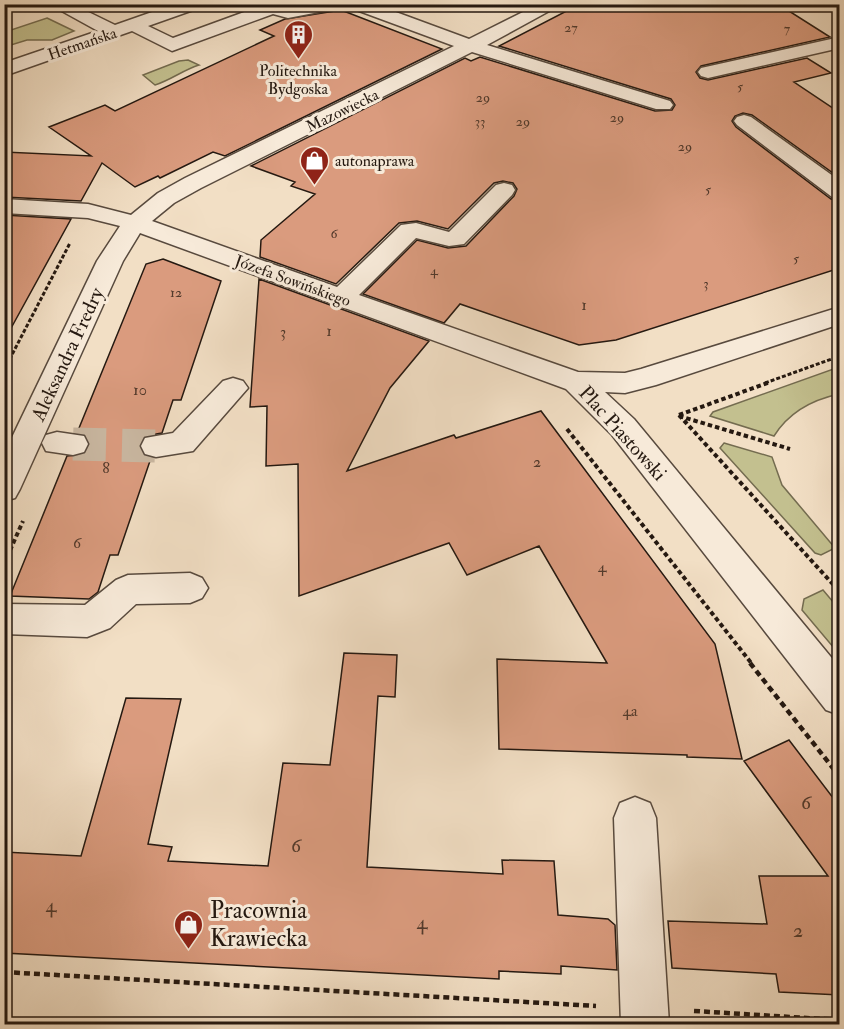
<svg xmlns="http://www.w3.org/2000/svg" width="844" height="1029" viewBox="0 0 844 1029" font-family="'IM FELL Double Pica',serif">
	<rect width="100%" height="100%" fill="#f2dfc5"/>
	<filter id="stains"><feTurbulence type="fractalNoise" baseFrequency=".00333" numOctaves="4"/><feColorMatrix values="0 0 0 0 .2 0 0 0 0 .09 0 0 0 0 .02 0 0 0 .5 -.17"/></filter>
	<radialGradient id="worn" r=".72"><stop offset=".6" stop-color="#630" stop-opacity="0"/><stop offset="1" stop-color="#630" stop-opacity=".3"/></radialGradient>
	<path fill="#c3c08f" stroke="#746c50" stroke-width="1.5" d="M47,18L74,31L52,40H27L11,45L5,41V32Z
		M188,60L199,65C183,70 171,80 155,85L143,75L179,61Z
		M839,367V394C811,400 789,412 774,436L710,416L713,412Z
		M724,443L772,457L782,485L835,548L821,555L815,553L720,448Z
		M823,590L839,609V654L802,610L804,599Z"/>
	<path fill="#da9b7e" stroke="#251911" stroke-width="1.5" d="M580,4H778L830,37L701,66L696,72L700,78L708,80L807,58L831,73L794,82L840,113V178L752,115L743,113L735,116L732,121L736,127L831,199L840,201V268L616,340L579,345L460,304L444,323L363,294L417,240L448,248L466,246L514,196L517,189L513,183L503,181L494,183L448,229L417,221L399,223L336,284L260,257L261,240L315,194L291,186L295,182L251,166L465,58L471,61L480,57L655,111L672,110L675,105L671,99L499,46Z
		M341,10L442,49L225,156L213,152L160,178L158,176L135,187L102,163L81,201L4,197V152L91,156L49,127L105,105L115,111L274,36L260,30L285,19Z
		M4,215L71,219L4,341Z
		M163,259L221,281L181,400H173L162,433L145,436L139,445L143,455L151,458L118,555H110L98,592L89,599L10,596L67,456L85,454L90,445L86,435L77,433L146,264Z
		M259,279L429,341L390,388L347,471L454,435L456,438L541,411L715,644L742,759L687,757V755L499,749L497,659L607,663L539,546L467,575L449,543L299,596L298,464L266,466L267,406L250,407Z
		M344,653L397,655L395,697L378,696L367,867L503,874L502,860L554,861L558,915L608,919L615,925L617,970L561,966V974L499,971V979L4,953V852L81,856L126,698L181,699L148,844L172,847L168,861L268,866L283,763L330,765Z
		M789,740L840,807V995L779,992L776,974L672,968L668,921L767,924L759,876H828L744,761Z"/>
	<g fill="none" stroke-linecap="round" stroke-linejoin="round">
		<path stroke="#c9b7a1" stroke-width="33" stroke-dasharray="33 16" stroke-linecap="butt" d="M73,444L156,446"/>
		<defs>
			<path id="minor" d="M49,4H72L115,25L175,4H201L199,8L148,26L173,38L266,4L289,8L305,4H342L340,8L288,18L273,14L172,51L132,31L4,76V63L98,31Z
				M349,4H374L469,39L539,4H562L487,45L670,101L673,105L670,109H656L472,52L201,188L174,203L152,221L337,287L401,225L416,223L449,232L496,185L504,183L512,185L515,190L512,195L464,244L449,246L416,238L359,295L578,372L625,373L641,369L840,307V324L656,385L625,393L605,392L634,419L840,668V715L826,710L612,435L566,389L140,233L123,261L20,489L15,498L4,501V454L97,261L120,226L88,218L4,213V199L88,204L131,215L158,193L185,178L454,46L351,8Z
				M840,37V48L708,78L701,76L698,72L701,68Z
				M744,115L751,117L840,181V199L832,197L737,125L734,121L737,117Z
				M233,378L243,381L248,388L193,451L156,457L145,454L141,446L145,438L173,433L223,381Z
				M57,432L84,436L88,444L84,452L73,455L46,451L42,443L46,435Z
				M190,573L202,578L208,588L202,598L190,603L136,604L110,628L87,637L4,634V604L85,605L116,580L128,575Z
				M635,797L650,803L656,818L669,1024H621L614,818L620,803Z"/>
		</defs>
		<use href="#minor" stroke="#584a3e" stroke-width="3"/>
		<path stroke="#251911" stroke-width="3" stroke-dasharray="4 2" stroke-linecap="butt" d="M4,370L70,243
			M765,383L840,356"/>
		<path stroke="#251911" stroke-width="4" stroke-dasharray="4.5 3" stroke-linecap="butt" d="M679,415L840,592
			M679,415L770,382
			M679,416L790,449
			M567,429L752,664
			M4,564L23,521"/>
		<path stroke="#251911" stroke-width="4.5" stroke-dasharray="6 4" stroke-linecap="butt" d="M750,663L840,777
			M4,972L596,1006
			M694,1011L840,1020"/>
		<use href="#minor" fill="#f7ead9" fill-rule="evenodd"/>
	</g>
	<defs>
		<symbol id="building-pin" viewBox="-11 -11 22 30"><path d="M0 17L-7.5 6A9.5 9.5 0 1 1 7.5 6Z" fill="#8f2418" stroke="#f7ead9"/><path d="M-4-6H4V6H1V3H-1V6H-4ZM-2.5-4.3h1.7v1.8h-1.7ZM.8-4.3h1.7v1.8H.8ZM-2.5-1h1.7V.8h-1.7ZM.8-1h1.7V.8H.8Z" fill="#fff"/></symbol>
		<symbol id="shop-pin" viewBox="-11 -11 22 30"><path d="M0 17L-7.5 6A9.5 9.5 0 1 1 7.5 6Z" fill="#8f2418" stroke="#f7ead9"/><path d="M-5-2.5h2.3a2.7 3.5 0 0 1 5.4 0H5L5.5 6h-11ZM-1.5-2.5h3a1.5 2.3 0 0 0-3 0Z" fill="#fff"/></symbol>
	</defs>
	<g fill-rule="evenodd">
		<use href="#building-pin" x="282" y="18" width="33" height="45"/>
		<use href="#shop-pin" x="298" y="144" width="33" height="45"/>
		<use href="#shop-pin" x="172" y="908" width="33" height="45"/>
	</g>
	<g text-anchor="middle" stroke-width="6" stroke-linejoin="round" paint-order="stroke">
		<g font-size="14" fill="#523a2c">
			<text x="571" y="32">27</text>
			<text x="787" y="33">7</text>
			<text x="740" y="91">5</text>
			<text x="483" y="102">29</text>
			<text x="617" y="122">29</text>
			<text x="480" y="126">33</text>
			<text x="523" y="126">29</text>
			<text x="685" y="151">29</text>
			<text x="708" y="194">5</text>
			<text x="334" y="238">6</text>
			<text x="796" y="263">5</text>
			<text x="434" y="275">4</text>
			<text x="706" y="288">3</text>
			<text x="176" y="297">12</text>
		</g>
		<g font-size="16" fill="#251911" stroke="#f7ead9">
			<text transform="translate(82 43) rotate(-19)" y="6">Hetmańska</text>
			<text transform="translate(342 110) rotate(-26)" y="6">Mazowiecka</text>
			<text transform="translate(293 280) rotate(20)" y="6">Józefa Sowińskiego</text>
		</g>
		<g font-size="16" fill="#251911" stroke="#f7ead9">
			<text x="298" y="76">Politechnika<tspan x="298" dy="18">Bydgoska</tspan></text>
			<text x="335" y="166" text-anchor="start">autonaprawa</text>
		</g>
		<g font-size="16" fill="#523a2c">
			<text x="584" y="310">1</text>
			<text x="329" y="336">1</text>
			<text x="283" y="337">3</text>
			<text x="140" y="395">10</text>
			<text x="537" y="467">2</text>
			<text x="106" y="473">8</text>
			<text x="77" y="548">6</text>
			<text x="602" y="572">4</text>
			<text x="630" y="716">4a</text>
		</g>
		<g font-size="20" fill="#251911" stroke="#f7ead9">
			<text transform="translate(67 354) rotate(-65)" y="7">Aleksandra Fredry</text>
			<text transform="translate(623 433) rotate(48)" y="7">Plac Piastowski</text>
		</g>
		<g font-size="20" fill="#523a2c">
			<text x="806" y="809">6</text>
			<text x="296" y="852">6</text>
			<text x="51" y="912">4</text>
			<text x="422" y="929">4</text>
			<text x="798" y="937">2</text>
		</g>
		<g font-size="24" fill="#251911" stroke="#f7ead9" text-anchor="start">
			<text x="210" y="918">Pracownia<tspan x="210" dy="28">Krawiecka</tspan></text>
		</g>
	</g>
	<rect width="844" height="1029" fill="none" stroke="#f2dfc5" stroke-width="24"/>
	<rect x="6" y="6" width="832" height="1017" fill="none" stroke="#251911" stroke-width="3"/>
	<rect x="12" y="12" width="820" height="1005" fill="none" stroke="#251911" stroke-width="1.5"/>
	<rect width="100%" height="100%" filter="url(#stains)"/>
	<rect width="100%" height="100%" fill="url(#worn)"/>
</svg>
